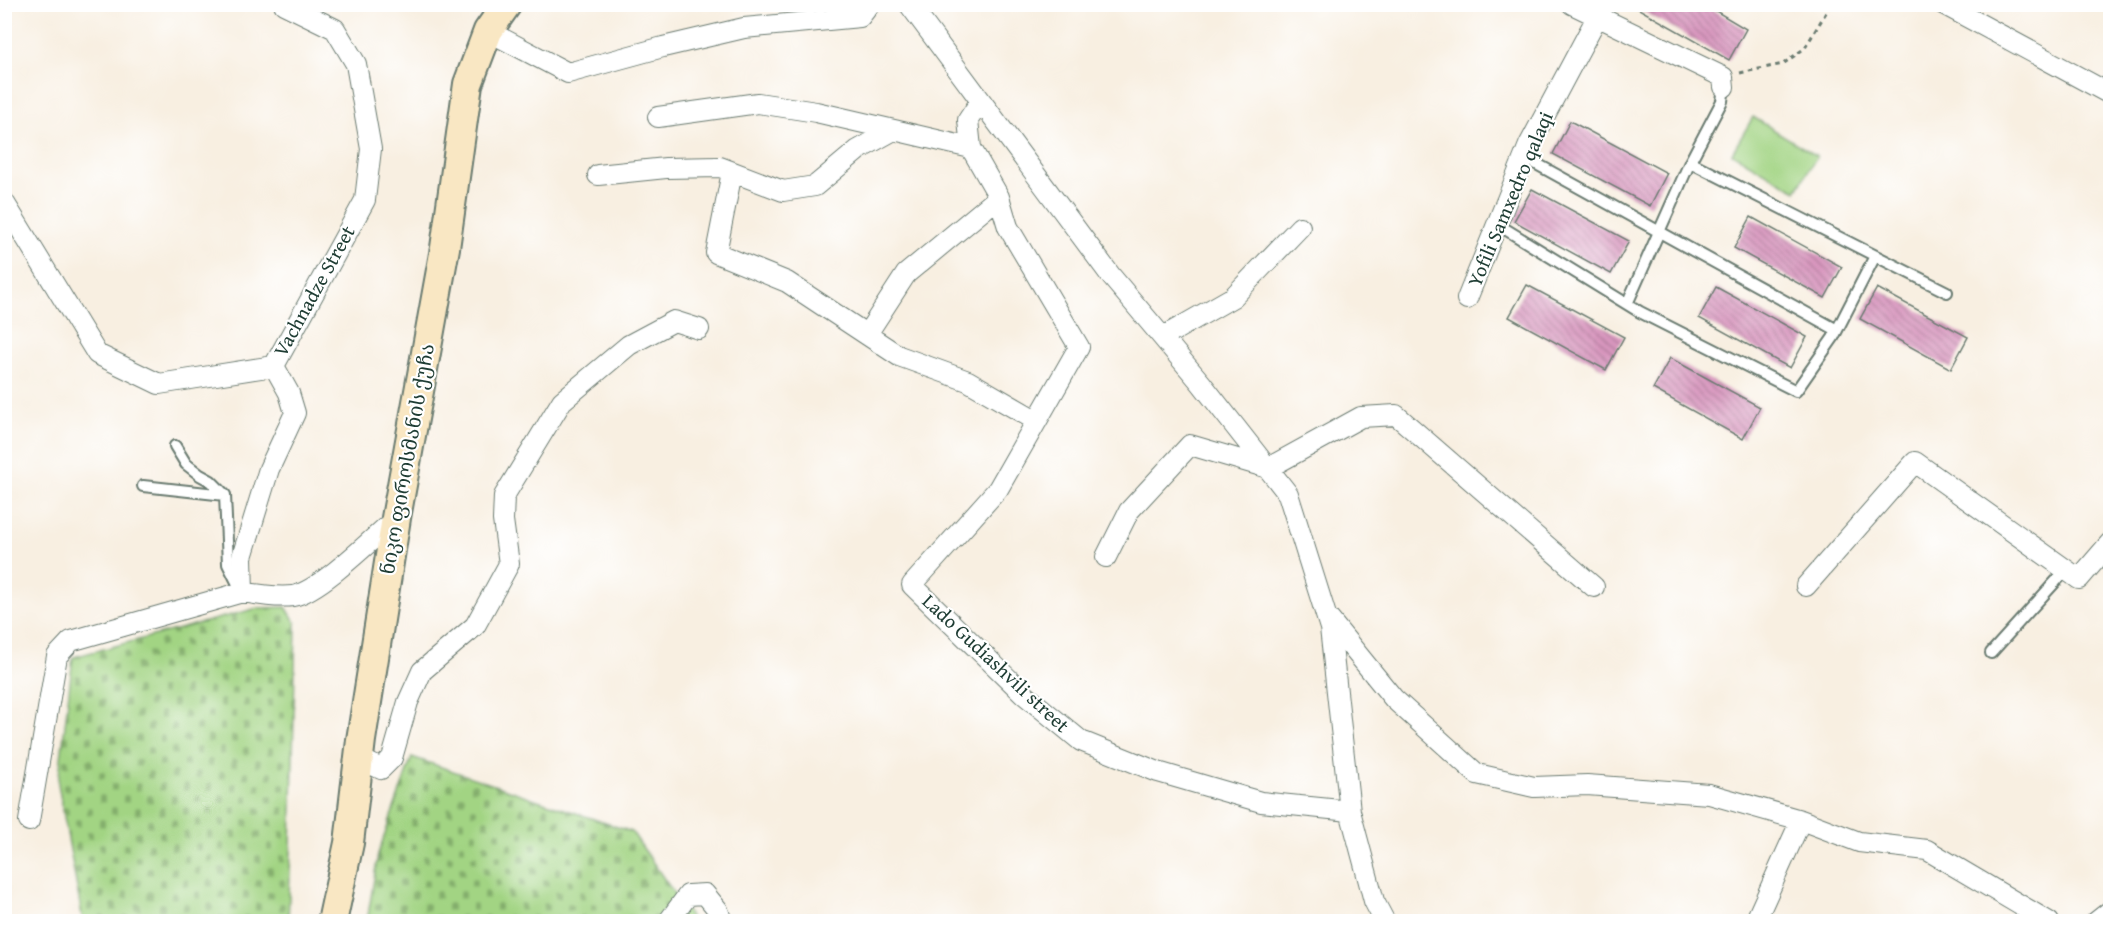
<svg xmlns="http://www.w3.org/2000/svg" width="2115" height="926" viewBox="0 0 2115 926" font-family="'Gentium Book Plus','Noto Serif Georgian',serif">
	<defs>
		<pattern id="cemetery-stones" width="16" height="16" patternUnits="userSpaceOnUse" patternTransform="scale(1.5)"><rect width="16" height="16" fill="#a2d483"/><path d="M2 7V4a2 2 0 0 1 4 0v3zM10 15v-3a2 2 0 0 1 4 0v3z" fill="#83ad6c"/></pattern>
		<pattern id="building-back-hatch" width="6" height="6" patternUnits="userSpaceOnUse" patternTransform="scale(1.5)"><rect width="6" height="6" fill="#d896be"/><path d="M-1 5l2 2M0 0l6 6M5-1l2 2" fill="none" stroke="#af7c9b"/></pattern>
	</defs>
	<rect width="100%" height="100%" fill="#fff"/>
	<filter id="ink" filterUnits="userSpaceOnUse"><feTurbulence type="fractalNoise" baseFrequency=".0167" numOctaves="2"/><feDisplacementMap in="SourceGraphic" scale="12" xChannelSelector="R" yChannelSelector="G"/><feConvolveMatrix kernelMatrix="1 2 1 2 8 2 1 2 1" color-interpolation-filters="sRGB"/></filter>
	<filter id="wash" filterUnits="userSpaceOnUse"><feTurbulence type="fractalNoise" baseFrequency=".008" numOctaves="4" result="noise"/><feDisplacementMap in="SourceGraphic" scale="24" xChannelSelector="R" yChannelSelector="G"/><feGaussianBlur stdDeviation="1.35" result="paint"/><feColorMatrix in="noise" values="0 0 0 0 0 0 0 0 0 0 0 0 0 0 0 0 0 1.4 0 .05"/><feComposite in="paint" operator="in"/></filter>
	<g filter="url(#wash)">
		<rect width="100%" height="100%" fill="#f8efe1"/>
		<path fill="#a2d483" stroke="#60885c" stroke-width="1.5" d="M1753,117L1817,156L1796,191L1732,153Z"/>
		<path fill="url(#cemetery-stones)" stroke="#60885c" stroke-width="1.5" d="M286,607L296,623L291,850L288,921H83L58,784L73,657L258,608Z
			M412,757L632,832L693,921L367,922L378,854Z"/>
		<g id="blocks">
			<path fill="url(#building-back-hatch)" d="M1630,4H1704L1746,29L1729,60Z
				M1570,121L1667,173L1650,206L1553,154Z
				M1532,189L1629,241L1611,274L1514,221Z
				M1751,217L1842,267L1825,298L1734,248Z
				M1527,285L1624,337L1606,370L1509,317Z
				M1716,287L1807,337L1790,368L1699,318Z
				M1877,288L1968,337L1951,369L1860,319Z
				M1670,358L1760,407L1743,439L1653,389Z"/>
		</g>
	</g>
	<g filter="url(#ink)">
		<use href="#blocks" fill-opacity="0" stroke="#6b7b71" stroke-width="1.5"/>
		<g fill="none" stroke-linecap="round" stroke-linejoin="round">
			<defs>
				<path id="lane" d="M1524,157L1837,330
					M1690,162L1947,292
					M1497,224L1640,312L1796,391L1833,338L1875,256
					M1627,304L1690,162L1722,101L1724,87
					M175,446L186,464L200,475L211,481L225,495L228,564L239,586
					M143,486L225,495
					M1991,653L2066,570"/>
				<path id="street" d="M909,4L1111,276L1201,383L1288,494L1330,628L1350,811L1374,901L1385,922
					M1572,4L1723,77L1724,87
					M1943,4L2110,94
					M488,31L568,73L663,47L744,28L860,17L870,4
					M980,102L968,120L971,148L999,197L1008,227L1079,347L998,489L912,585L1025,695L1081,741L1158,772L1261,802L1350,811
					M658,117L758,103L816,112L894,130
					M732,172L716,253L787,282L899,356L968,381L1037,421
					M598,175L666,168L720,167L783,191L815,186L858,150L894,130L971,148
					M4,202L97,354L159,384L274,366L365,200L371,149L356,64L335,29L284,4
					M1467,299L1529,145L1604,4
					M867,334L906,274L999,197
					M1163,337L1233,297L1300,227
					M1106,557L1129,511L1190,445L1268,468L1361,417L1396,415L1594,587
					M1806,586L1915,462L2079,579L2110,543
					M243,592L242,557L269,469L295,413L289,393L274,366
					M1329,619L1394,699L1477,774L1534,787L1587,785L1709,794L1801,820L1859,842L1927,850L2049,922
					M359,758L381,769L392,758L408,702L422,671L475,626L509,564L503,520L504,496L562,401L629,345L674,321L699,329
					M29,821L57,656L71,641L243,592C259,595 277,598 293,596C320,591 373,538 396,518
					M668,922L688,895L705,894L718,910L722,922
					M1755,922L1801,820
					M2096,922L2110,911"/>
				<path id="secondary" d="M332,922L349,843L361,740L396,518L445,248L468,84L488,31L507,4"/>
			</defs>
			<use href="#lane" stroke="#6b7b71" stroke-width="14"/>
			<use href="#street" stroke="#6b7b71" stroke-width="22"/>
			<use href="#secondary" stroke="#6b7b71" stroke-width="32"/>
			<path stroke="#6b7b71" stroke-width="3" stroke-dasharray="4.5 4.5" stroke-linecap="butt" d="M1740,73L1783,64L1805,48L1831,4"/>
			<use href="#lane" stroke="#fff" stroke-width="10"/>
			<use href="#street" stroke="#fff" stroke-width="20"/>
			<use href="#secondary" stroke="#f9e7c3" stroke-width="28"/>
		</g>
	</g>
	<g text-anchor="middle" stroke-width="4.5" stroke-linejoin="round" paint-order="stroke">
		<g font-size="20" fill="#1f3d34" stroke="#fff">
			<text transform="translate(1510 199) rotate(-67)" y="7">Yofili Samxedro qalaqi</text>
			<text transform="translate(314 291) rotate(-61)" y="7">Vachnadze Street</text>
			<text transform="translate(407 459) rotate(-80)" y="7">ნიკო ფიროსმანის ქუჩა</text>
			<text transform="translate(996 663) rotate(43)" y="7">Lado Gudiashvili street</text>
		</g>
	</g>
	<rect width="2115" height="926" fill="none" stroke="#fff" stroke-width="24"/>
</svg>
